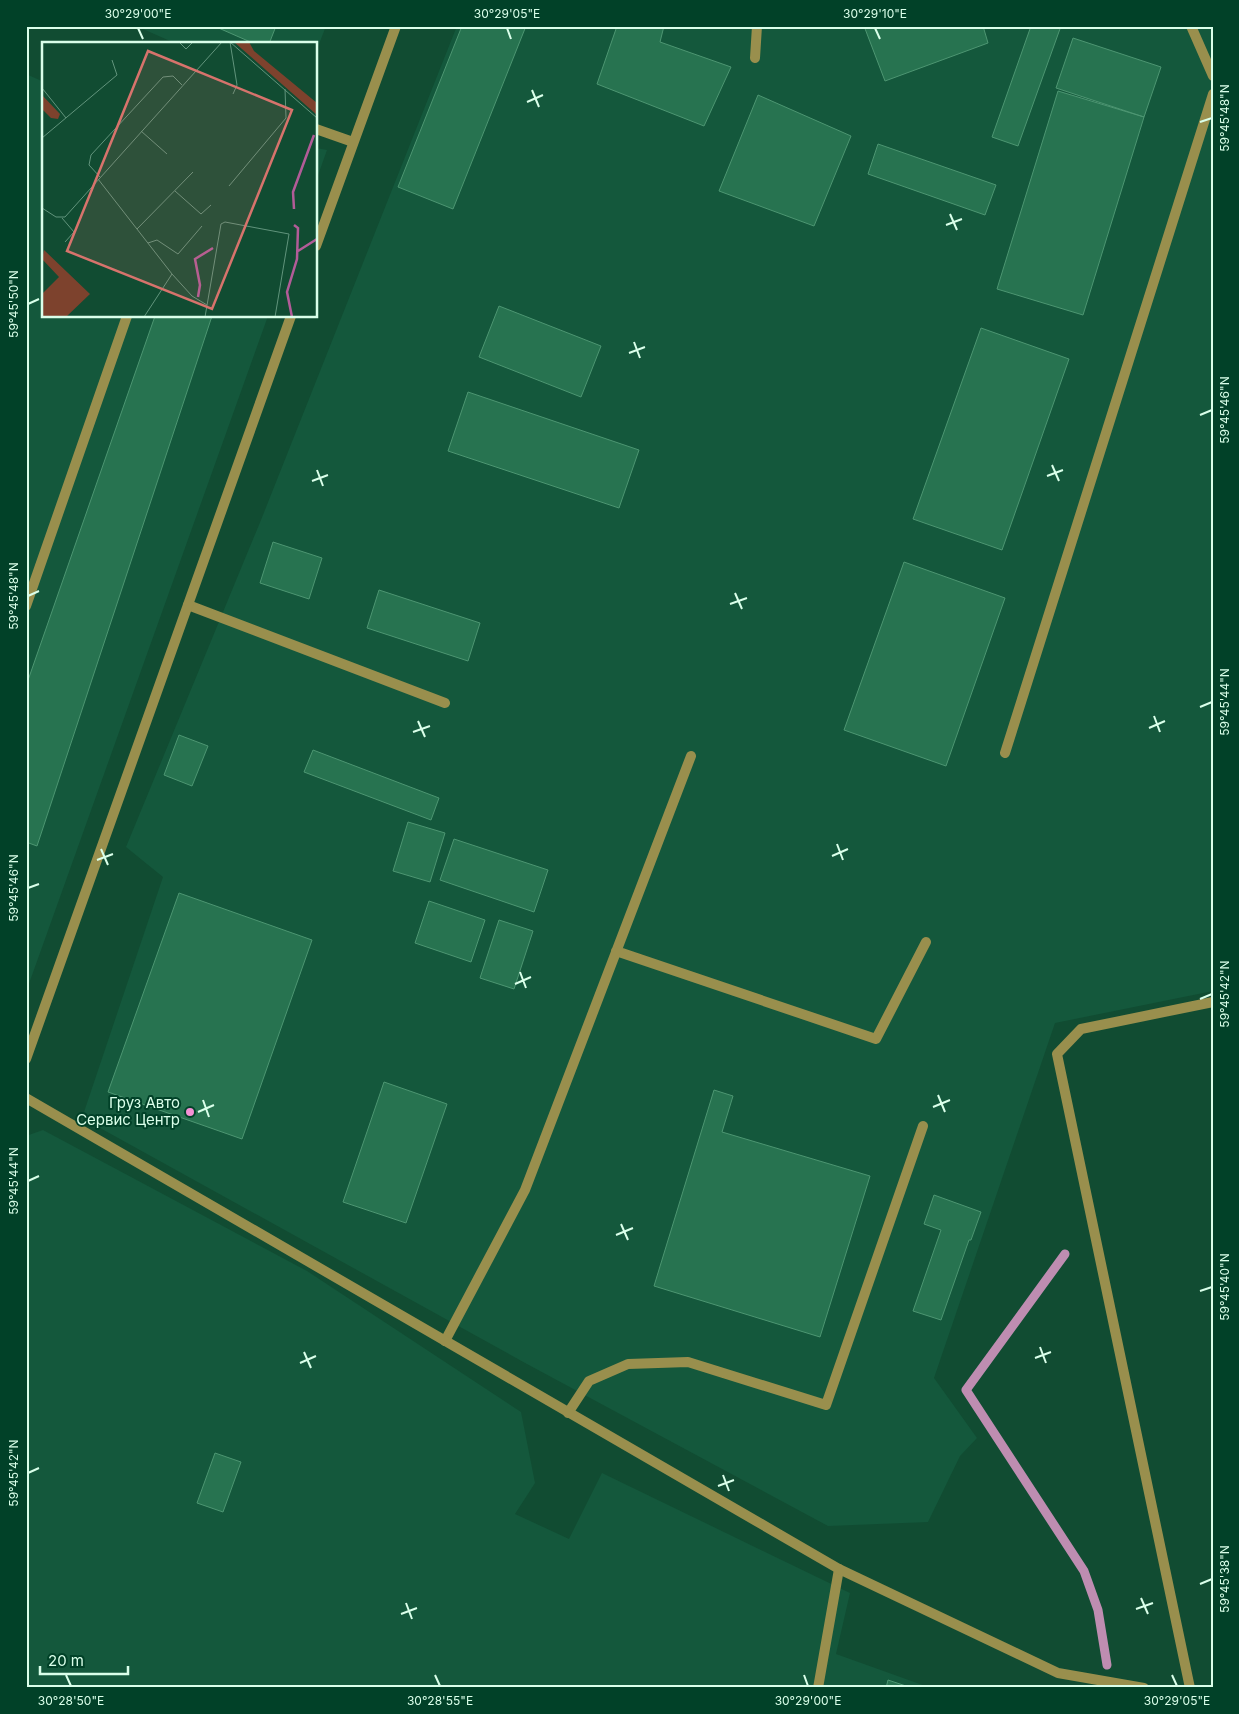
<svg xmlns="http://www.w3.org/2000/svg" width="1239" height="1714" viewBox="0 0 1239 1714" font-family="Inter,sans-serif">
	<rect width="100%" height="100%" fill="#114c32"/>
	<path fill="#14583c" d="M136,26H326L316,52V44H177Z
		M457,26H1213V991L1055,1023L934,1378L977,1438L960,1456L928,1522L828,1526L527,1364L82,1118L163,877L126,847L261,520Z
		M26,74L44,82V316H268L26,992Z
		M316,148L327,150L316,181Z
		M43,1130L307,1271L521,1412L535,1483L515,1514L569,1539L602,1473L850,1593L836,1654L931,1688H26V1136Z"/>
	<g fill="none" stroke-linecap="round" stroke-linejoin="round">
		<path stroke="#be8db1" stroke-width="9" d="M1065,1254L966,1390L1084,1571L1098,1610L1107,1665"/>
	</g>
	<path fill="#277350" stroke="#4d9672" d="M214,26H276L269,44H255Z
		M462,26H526L453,209L398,187Z
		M617,26H664L660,42L731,67L704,126L597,84Z
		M864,26H983L988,43L885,81Z
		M1031,26H1061L1018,146L992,137Z
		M1073,38L1161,67L1144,117L1056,88Z
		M1058,91L1144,117L1083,315L997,289Z
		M758,95L851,136L814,226L719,191Z
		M878,144L996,185L985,215L868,174Z
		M499,306L601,346L581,397L479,357Z
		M155,316H212L37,846L26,842V686Z
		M981,328L1069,359L1002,550L913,519Z
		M468,392L639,450L619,508L448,451Z
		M273,542L322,558L309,599L260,583Z
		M904,562L1005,598L946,766L844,730Z
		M379,590L480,623L468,661L367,628Z
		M179,735L208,746L192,786L164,775Z
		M313,750L439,798L431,820L304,772Z
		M408,822L445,833L430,882L393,871Z
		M454,839L548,870L534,912L440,880Z
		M179,893L312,940L242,1139L108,1092Z
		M429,901L485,920L471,962L415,943Z
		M499,920L533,931L514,989L480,978Z
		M384,1082L447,1104L406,1223L343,1202Z
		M714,1090L733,1096L722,1132L870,1176L820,1337L654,1286Z
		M934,1195L981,1212L971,1240H969L941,1320L913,1311L941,1230L924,1224Z
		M215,1453L241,1462L223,1512L197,1503Z
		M888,1680L912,1688H886Z"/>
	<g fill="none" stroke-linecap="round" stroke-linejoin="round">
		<path stroke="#998f4d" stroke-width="10" d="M1191,26L1213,76
			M755,58L757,26
			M316,129L353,142
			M188,605L445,703
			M26,606L127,316
			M1005,753L1213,94
			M616,951L876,1039L926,942
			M445,1341L525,1190L691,756
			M568,1413L589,1381L628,1364L688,1362L826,1405L923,1126
			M818,1688L839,1569
			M1190,1688L1057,1054L1081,1029L1213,1002"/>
		<path stroke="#998f4d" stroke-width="10" d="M316,246L396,26
			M26,1059L291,316
			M26,1098L839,1569L1058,1673L1144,1688"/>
	</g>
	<path fill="none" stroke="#daffea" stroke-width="2" d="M138,28L143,39M507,28L511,39M875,28L880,39M532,90L539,107M527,102L543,95M1200,122L1212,118M950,214L957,230M946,225L962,219M28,304L39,299M634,342L640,358M629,353L645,347M1200,415L1212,410M1052,465L1059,481M317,470L323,486M1047,476L1063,470M312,481L328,475M735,593L742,609M28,596L39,591M730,604L747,598M1200,707L1212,702M1154,716L1160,732M418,721L425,737M1149,728L1165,721M413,732L430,726M837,844L843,860M101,849L108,865M832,856L848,849M97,860L113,854M28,888L39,884M520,972L526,988M515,984L531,977M1200,999L1212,994M938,1095L945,1112M203,1100L209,1117M933,1107L950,1100M198,1112L214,1105M28,1181L39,1176M621,1224L628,1240M616,1235L633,1228M1200,1291L1212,1287M1040,1347L1046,1363M304,1352L311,1368M1035,1358L1051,1352M300,1363L316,1356M28,1473L39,1468M723,1475L729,1491M718,1486L734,1480M1200,1584L1212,1579M1141,1598L1148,1614M406,1603L412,1619M1136,1609L1153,1603M401,1614L417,1608M66,1675L71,1686M435,1675L440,1686M804,1675L808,1686M1172,1675L1177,1686"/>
	<circle fill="#f491d4" stroke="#014128" stroke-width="2" cx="190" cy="1112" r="5"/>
	<g text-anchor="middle" stroke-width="4" stroke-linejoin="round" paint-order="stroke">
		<g font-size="15" fill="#daffea" stroke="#014128" text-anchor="end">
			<text x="180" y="1108">Груз Авто<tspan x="180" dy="17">Сервис Центр</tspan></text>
		</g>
	</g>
	<g transform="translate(42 42)">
		<rect width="275" height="275" fill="#114c32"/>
		<path d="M192,0H207L212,9L275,61V73ZM0,53L18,72L16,77L9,76L0,67ZM2,208L48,252L24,275H0V252L17,235L0,217Z" fill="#7d422d"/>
		<path fill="none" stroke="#b25c98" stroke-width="2.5" d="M252,167L251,150L272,93M256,209L275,197M156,255L158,243L153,217L171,206M250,275L245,250L255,217L256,186L252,183"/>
		<path fill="none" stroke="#61947c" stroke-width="1" d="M137,0L144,7L151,0M188,0L275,76M188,0L195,43L191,52M0,46L24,76M99,89L125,112M0,96L75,33L70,18M58,135L47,123L49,113L121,35L131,34L140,43M56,137L130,232L150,254L165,263M187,144L244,76L243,47M133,149L159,172L169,163M0,166L14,175H23L180,0M20,176L32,190L23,200M95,187L151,130M106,201L115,198L136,212L160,184M102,275L130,232M163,275L179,182L183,180L247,192L233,275"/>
		<path fill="#d7736c" fill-opacity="0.15" stroke="#d7736c" stroke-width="2.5" d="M106,9L250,68L170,267L25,209Z"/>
		<rect width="275" height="275" fill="none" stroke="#daffea" stroke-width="2.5"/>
	</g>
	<rect width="1239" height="1714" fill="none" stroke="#014128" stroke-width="55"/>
	<path d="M40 1666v8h88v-8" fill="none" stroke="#daffea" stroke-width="2.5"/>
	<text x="48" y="1666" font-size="15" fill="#daffea" stroke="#014128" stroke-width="4" paint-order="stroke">20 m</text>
	<rect x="28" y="28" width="1184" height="1658" fill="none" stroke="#daffea" stroke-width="2"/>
	<g font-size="12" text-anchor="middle" fill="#daffea">
		<text x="138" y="18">30°29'00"E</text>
		<text x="507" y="18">30°29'05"E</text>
		<text x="875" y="18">30°29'10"E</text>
		<text transform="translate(1225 118) rotate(-90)" y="4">59°45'48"N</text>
		<text transform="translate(14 304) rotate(-90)" y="4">59°45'50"N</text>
		<text transform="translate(1225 410) rotate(-90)" y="4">59°45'46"N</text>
		<text transform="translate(14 596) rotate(-90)" y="4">59°45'48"N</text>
		<text transform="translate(1225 702) rotate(-90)" y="4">59°45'44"N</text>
		<text transform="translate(14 888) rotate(-90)" y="4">59°45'46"N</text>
		<text transform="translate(1225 994) rotate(-90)" y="4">59°45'42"N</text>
		<text transform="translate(14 1181) rotate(-90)" y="4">59°45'44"N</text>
		<text transform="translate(1225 1287) rotate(-90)" y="4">59°45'40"N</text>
		<text transform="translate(14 1473) rotate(-90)" y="4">59°45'42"N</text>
		<text transform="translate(1225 1579) rotate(-90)" y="4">59°45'38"N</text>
		<text x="71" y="1705">30°28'50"E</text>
		<text x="440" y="1705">30°28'55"E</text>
		<text x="808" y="1705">30°29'00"E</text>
		<text x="1177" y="1705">30°29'05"E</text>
	</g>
</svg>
